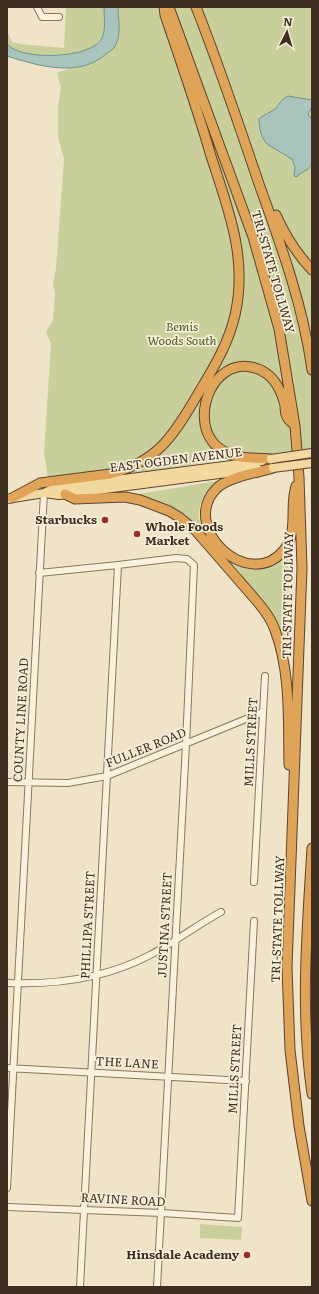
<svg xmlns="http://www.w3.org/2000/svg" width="319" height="1294" viewBox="0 0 319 1294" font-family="Literata,serif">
	<rect width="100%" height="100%" fill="#f0e4c8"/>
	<path fill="#c9cf9b" d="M66,7H312V449L224,459L184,466L133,473L48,478L44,453L51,344L46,332L53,320L55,293L53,283L56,269L64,159L58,137V106L61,87L57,73L70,68L71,54C55,55 17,57 7,44V31L12,42L21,44L64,48Z
		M217,481C207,489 199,501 199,515C199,519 201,524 202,528L200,530C176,508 163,502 132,495Z
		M288,554L289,559L287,651L276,620L234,565C258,573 270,573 288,554Z
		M200,1224L242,1227L241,1240L200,1238Z"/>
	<path fill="#a9c4bc" stroke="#6f938a" d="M104,7H118C118,20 122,34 115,46C114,49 109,52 106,54C79,78 38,66 7,56V44C20,61 93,59 102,38C106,29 104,17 104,7Z
		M288,96L312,100V107L308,114L312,120V164L308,169L298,175L297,177L294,176L295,167L292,159L267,144C261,137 259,128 259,119C264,114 271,113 276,108C280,103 282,99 288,96Z"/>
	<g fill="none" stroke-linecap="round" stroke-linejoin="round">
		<defs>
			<path id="minor" d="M37,7L42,17H59
				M39,573L118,565L176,558L187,559L194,565L186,744L157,1287
				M7,782L68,783L107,776L263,712
				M254,882L265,676
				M7,983C57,985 105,979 150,955C175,942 197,925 221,912
				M7,1068L246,1081
				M7,1188L44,493
				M7,1207L162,1213L238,1218L254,921
				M80,1287L118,565"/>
			<path id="major" d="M44,493L54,488L262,461
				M7,499L44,493L59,495L258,469"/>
			<path id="highway" d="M169,7L253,237L279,329L295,426L299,477L302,568L287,967L290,1050L299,1126L312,1201
				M196,7C219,65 239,125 259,184C281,245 303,305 312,370
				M276,215C285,235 297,254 312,270
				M271,459C257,457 243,460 229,454C223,451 216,447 212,441C192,414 213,360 251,367C257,368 262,370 267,374C277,381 282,394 285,405C285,409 285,414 287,417C288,420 293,423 295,426
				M273,468C257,473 227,477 216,489C179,528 249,593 284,550C299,531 289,507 296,486
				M65,494L75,499L125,497L140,500L169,511L179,517L195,530L255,599C263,608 271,618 275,630C291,673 288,720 289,765
				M12,498L40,483L110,474C156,462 172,438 195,399C211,372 228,346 235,315C248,258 228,209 211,156C197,108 181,62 165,15L164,7
				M312,848C307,930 300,1012 312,1094"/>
		</defs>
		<use href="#minor" stroke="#8d765c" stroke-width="8"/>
		<use href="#major" stroke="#5b4430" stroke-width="10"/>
		<use href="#highway" stroke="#5b4430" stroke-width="11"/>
		<use href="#minor" stroke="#faf1dc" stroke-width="6"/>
		<use href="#major" stroke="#f3d9a0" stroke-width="8"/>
		<use href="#highway" stroke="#e0a458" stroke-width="9"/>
		<defs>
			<path id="major-bridge" d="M271,459L312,453
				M273,468L312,463"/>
		</defs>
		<use href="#major-bridge" stroke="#5b4430" stroke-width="10" stroke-linecap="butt"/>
		<use href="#major-bridge" stroke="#f3d9a0" stroke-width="8"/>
	</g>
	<g fill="#9e2a2b" stroke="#f7eed8" stroke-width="1.5">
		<circle cx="105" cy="520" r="4"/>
		<circle cx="137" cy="534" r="4"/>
		<circle cx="247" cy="1255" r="4"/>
	</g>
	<g text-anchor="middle" stroke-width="3.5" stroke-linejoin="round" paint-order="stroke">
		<g font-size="12" fill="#3d2e20" stroke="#f7eed8">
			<text transform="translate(273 272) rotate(74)" y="4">TRI-STATE TOLLWAY</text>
			<text transform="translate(176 460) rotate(-7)" y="4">EAST OGDEN AVENUE</text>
			<text transform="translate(288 595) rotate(-89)" y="4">TRI-STATE TOLLWAY</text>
			<text transform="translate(21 720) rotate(-87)" y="4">COUNTY LINE ROAD</text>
			<text transform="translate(251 742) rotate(-87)" y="4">MILLS STREET</text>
			<text transform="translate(146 748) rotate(-22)" y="4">FULLER ROAD</text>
			<text transform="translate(278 919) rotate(-88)" y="4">TRI-STATE TOLLWAY</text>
			<text transform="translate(88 925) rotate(-87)" y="4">PHILLIPA STREET</text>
			<text transform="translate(165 925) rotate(-87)" y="4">JUSTINA STREET</text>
			<text transform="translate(127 1063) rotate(3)" y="4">THE LANE</text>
			<text transform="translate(235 1069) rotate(-87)" y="4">MILLS STREET</text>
			<text transform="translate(123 1200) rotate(3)" y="4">RAVINE ROAD</text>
		</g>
		<g font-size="12" font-style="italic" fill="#4d5a26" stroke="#f7eed8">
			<text x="182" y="331">Bemis<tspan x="182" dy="14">Woods South</tspan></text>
		</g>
		<g font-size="12" font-weight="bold" fill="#3d2e20" stroke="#f7eed8" text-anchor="end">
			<text x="97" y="524">Starbucks</text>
			<text x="145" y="531" text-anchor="start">Whole Foods<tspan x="145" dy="14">Market</tspan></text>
			<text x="239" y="1259">Hinsdale Academy</text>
		</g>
	</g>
	<rect width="319" height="1294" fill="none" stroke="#3d2e20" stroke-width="16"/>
	<g transform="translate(287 32) rotate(5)" stroke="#f7eed8" stroke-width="3" paint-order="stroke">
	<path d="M0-3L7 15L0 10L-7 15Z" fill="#3d2e20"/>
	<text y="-6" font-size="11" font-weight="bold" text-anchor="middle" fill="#3d2e20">N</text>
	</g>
</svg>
